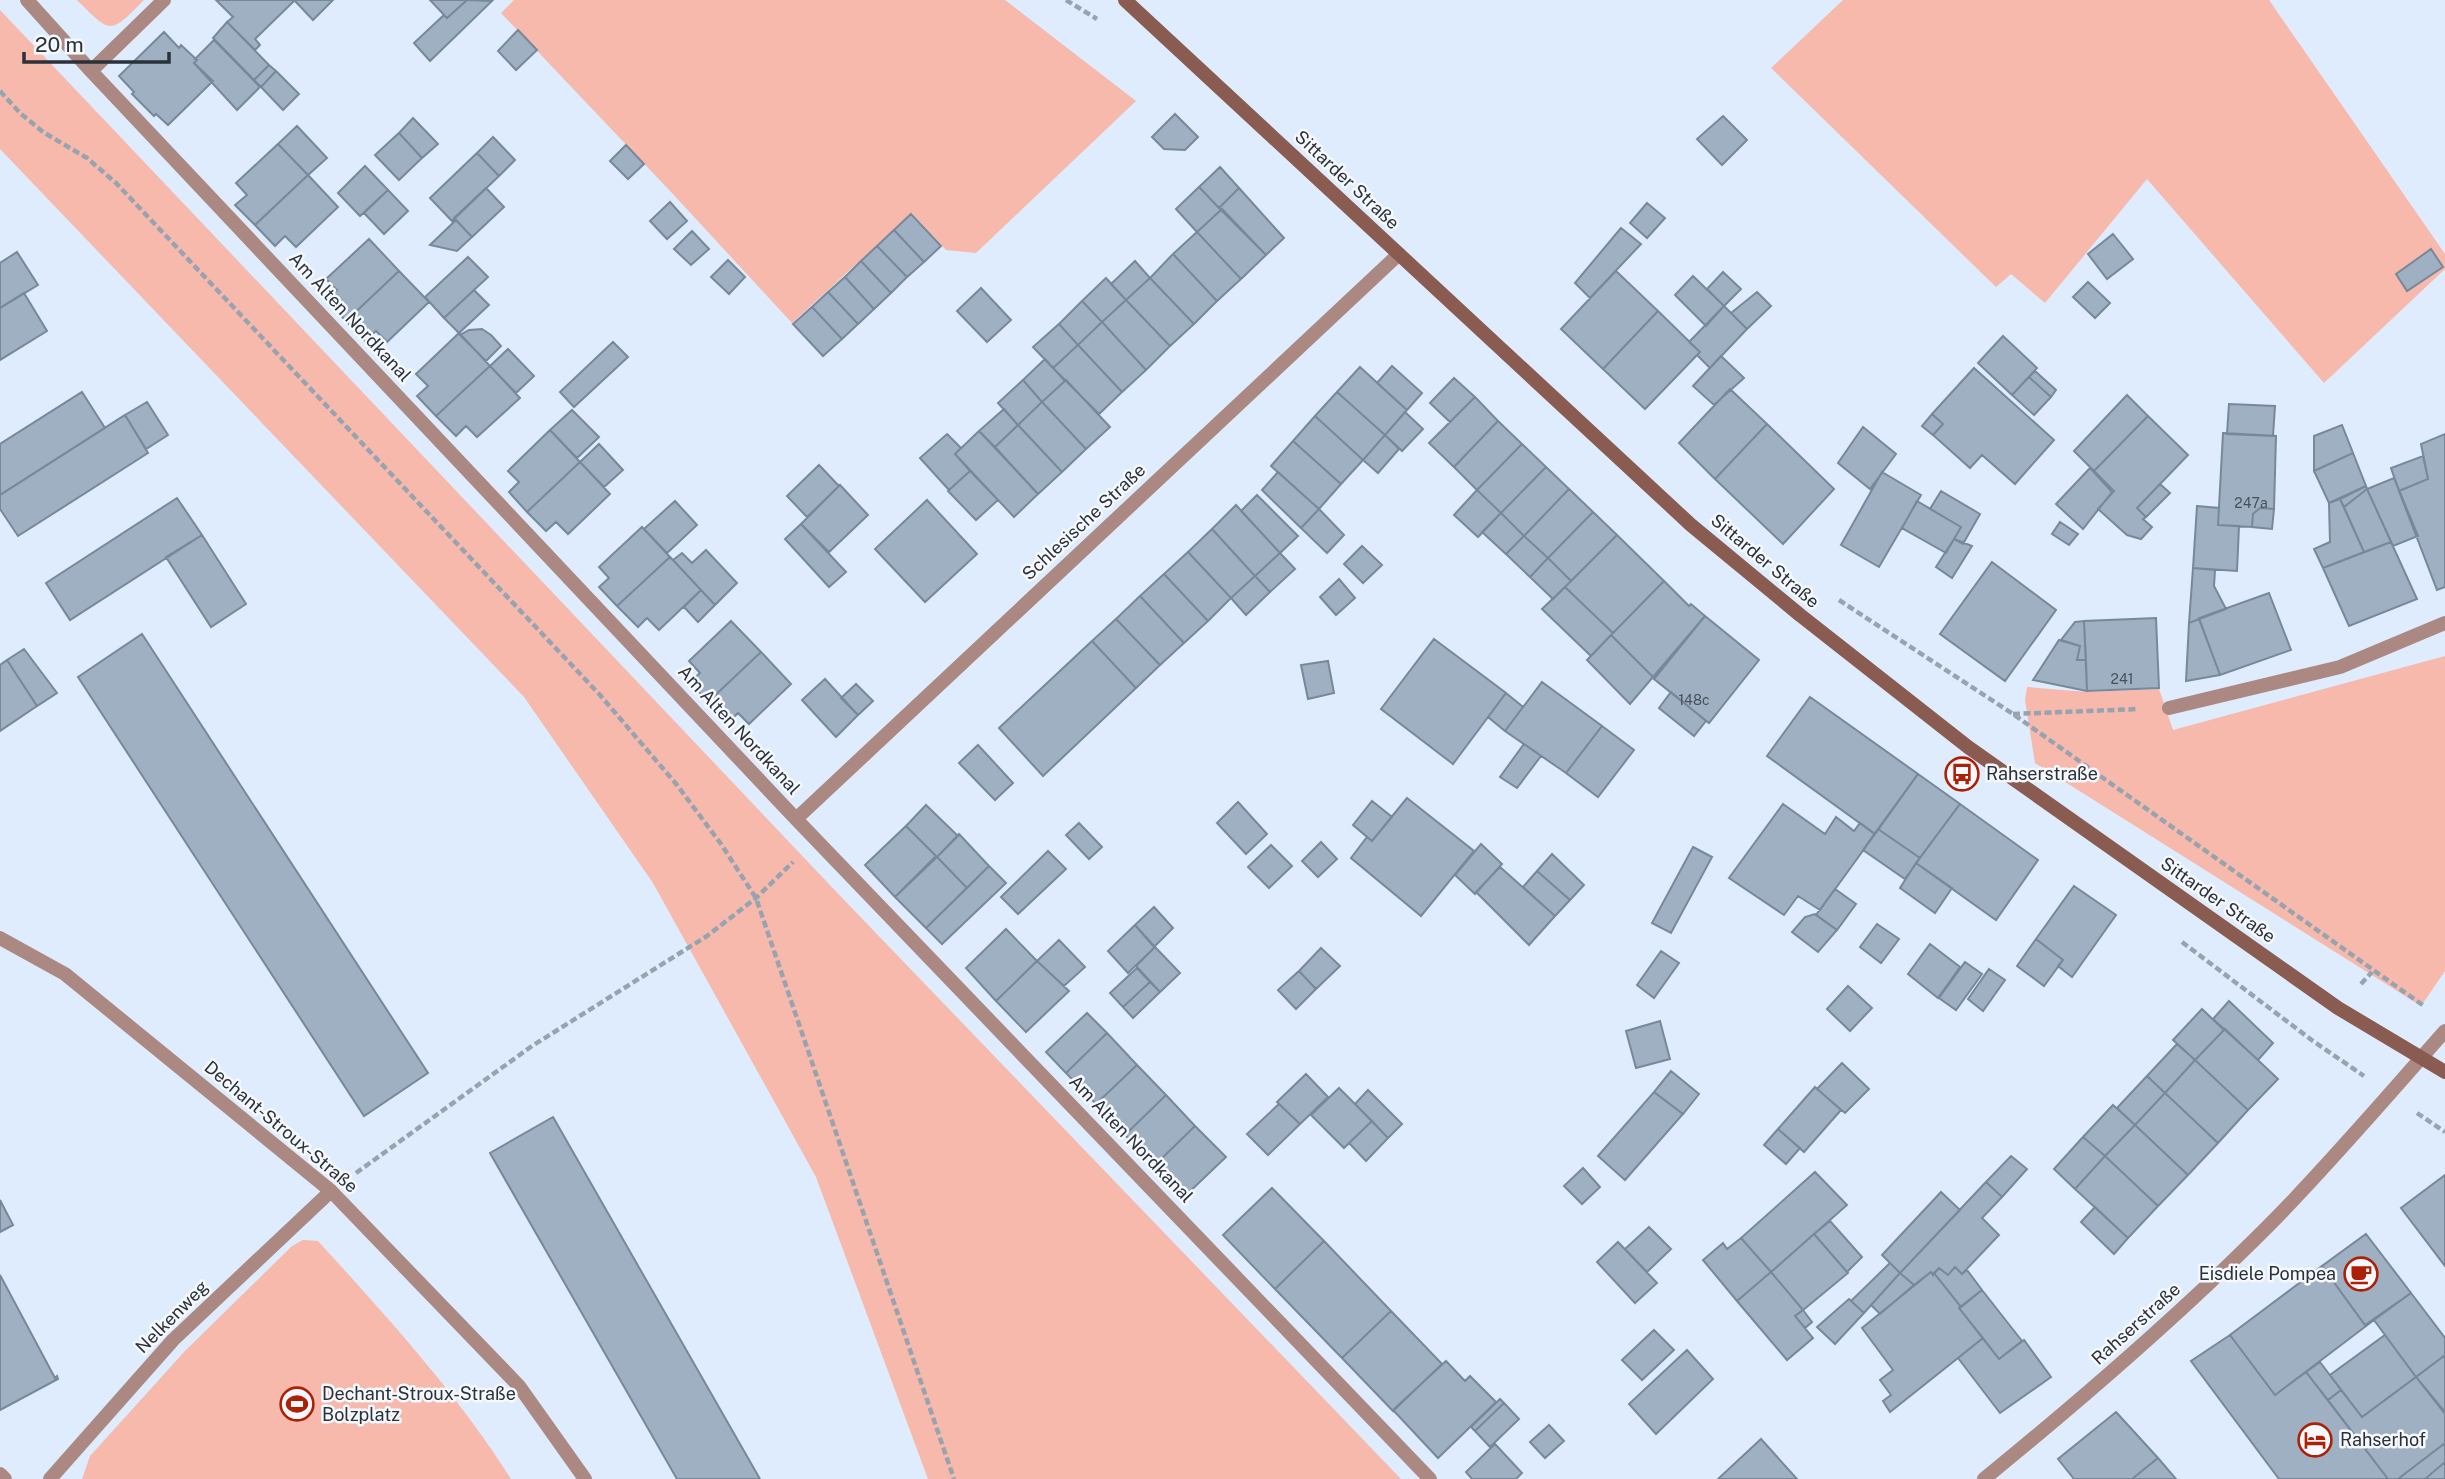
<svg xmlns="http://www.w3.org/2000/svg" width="2445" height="1479" viewBox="0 0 2445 1479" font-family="'Public Sans',sans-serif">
	<rect width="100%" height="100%" fill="#deecfd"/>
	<path fill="#f6b9ac" d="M77,0H144C110,34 112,35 77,0Z
		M514,0H1005L1136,101L976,253L946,250L912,213L792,323L672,193L501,13Z
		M1843,0H2269L2445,254V269L2324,383L2147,179L2045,303L2011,274L1996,287L1771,68Z
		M0,10L847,903L1401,1479H928L816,1177L653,883L524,697L0,149Z
		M2445,656V971L2421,1006L2035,763L2025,700L2027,687L2087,692L2159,689L2173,730Z
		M303,1240L318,1241C387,1317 456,1392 511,1479H82L90,1456L185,1351L292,1246Z"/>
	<path fill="#9fb0c3" stroke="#78889b" stroke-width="2" d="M216,0H293L294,1L255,39L260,45L255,50L227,22L233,17Z
		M294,0H333L313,20Z
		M430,0H467L447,18Z
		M467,0L492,1L430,61L414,43L444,15L447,18Z
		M227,22L269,65L254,80L213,38Z
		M518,30L537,50L516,70L498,51Z
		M164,32L179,48L181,45L197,60L194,63L213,81L168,125L156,114L154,116L132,94L134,92L119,76Z
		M214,40L260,87L237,110L194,63L197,60L195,59Z
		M269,65L276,71L261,87L254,80Z
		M276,71L299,94L283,110L261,87Z
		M1175,114L1198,137L1185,150L1164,149L1152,137Z
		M1723,116L1747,140L1722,165L1697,139Z
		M413,118L438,144L422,158L399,133Z
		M297,126L327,158L308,175L278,144Z
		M399,133L422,158L399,180L375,155Z
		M493,137L515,160L499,176L477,153Z
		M278,144L308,175L255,225L235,205L247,195L236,183Z
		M626,145L644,164L628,179L610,161Z
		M477,153L499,176L452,221L430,198Z
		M365,166L388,190L360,216L338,193Z
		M1220,167L1239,188L1219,208L1199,187Z
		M308,175L338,207L296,247L285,236L275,246L255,225Z
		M1199,187L1221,210L1197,232L1176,209Z
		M486,188L504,207L472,237L454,218Z
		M1239,188L1284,238L1266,255L1219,208Z
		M388,190L408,211L384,234L364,213Z
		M670,202L687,221L667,239L650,221Z
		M1647,203L1665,218L1647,238L1630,223Z
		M1222,209L1266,255L1241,279L1197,232Z
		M911,214L941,246L924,262L894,230Z
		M456,220L472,237L457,251L430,245Z
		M1621,228L1641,244L1590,298L1575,283Z
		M894,230L924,262L907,277L877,246Z
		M692,231L709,249L691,265L674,249Z
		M1197,232L1241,279L1217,301L1173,254Z
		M2113,234L2133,259L2107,279L2088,254Z
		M369,239L399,271L346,321L327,300L337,290L326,279Z
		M877,246L907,277L891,293L861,261Z
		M2431,249L2443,267L2407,291L2396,274Z
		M17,252L38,285L0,308V263Z
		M1173,254L1217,301L1194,324L1150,278Z
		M468,257L488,277L444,318L425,297Z
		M728,260L745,277L729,294L711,277Z
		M861,261L891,293L874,309L845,277Z
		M1135,261L1150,278L1126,300L1111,284Z
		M399,271L429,302L387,342L376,331L365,341L346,321Z
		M1616,271L1658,311L1603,369L1561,329Z
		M1723,272L1741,289L1724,306L1707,289Z
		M1693,276L1724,306L1706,326L1675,295Z
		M845,277L874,309L858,324L828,292Z
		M1106,278L1126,300L1102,322L1082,301Z
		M1150,278L1194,324L1170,346L1126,300Z
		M2088,282L2110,303L2095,318L2073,297Z
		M981,288L1011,320L987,342L957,311Z
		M474,290L489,305L459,333L444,318Z
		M828,292L858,324L842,339L812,307Z
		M1757,292L1771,306L1747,329L1731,313Z
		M24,293L47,331L0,360V308Z
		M1126,300L1170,346L1146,370L1102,322Z
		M1082,301L1102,322L1078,345L1059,324Z
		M1724,306L1747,329L1710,368L1697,355L1700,352L1689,342Z
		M812,307L842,339L823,356L793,324Z
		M1658,311L1700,352L1645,409L1603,369Z
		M1102,322L1146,370L1122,392L1078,345Z
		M1059,324L1078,345L1053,368L1033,347Z
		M482,329L491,335L501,346L486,361L460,335L469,330Z
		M459,333L490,366L436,416L417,396L428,386L416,374Z
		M2003,336L2037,368L2012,395L1978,363Z
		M613,342L628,357L574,407L560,392Z
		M1078,345L1122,392L1099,414L1053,368Z
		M508,349L534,376L516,393L490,366Z
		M1721,356L1744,378L1714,405L1693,386Z
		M1045,359L1065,381L1042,402L1023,380Z
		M490,366L520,398L477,437L466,426L456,436L436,416Z
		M1392,366L1422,393L1407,410L1377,383Z
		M1360,367L1407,410L1385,435L1337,392Z
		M1974,368L2054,440L2015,484L1982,455L1970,468L1933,435L1943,424L1932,414Z
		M2035,371L2056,390L2051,397L2029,377Z
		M2029,377L2051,397L2034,415L2012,395Z
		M1454,378L1475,397L1450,422L1430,403Z
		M1023,380L1042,402L1018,425L998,403Z
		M1066,380L1110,427L1086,449L1042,402Z
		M1730,389L1767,424L1715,479L1679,443Z
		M82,392L105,428L0,495V444Z
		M1337,392L1385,435L1363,460L1315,416Z
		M2127,395L2148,416L2094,471L2074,451Z
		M1475,397L1498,421L1454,467L1429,443Z
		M147,402L168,435L146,449L125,415Z
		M1042,402L1086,449L1062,472L1018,425Z
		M2229,404L2275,406L2273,436L2227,434Z
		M1004,409L1018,425L995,447L979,431Z
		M572,410L599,437L577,458L550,430Z
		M1405,412L1423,429L1402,451L1385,435Z
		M1932,414L1943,424L1933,435L1922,426Z
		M125,415L148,453L18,536L0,509V495Z
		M1315,416L1363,460L1341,484L1293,441Z
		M2148,416L2188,455L2137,508L2146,517L2143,519L2152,527L2141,539L2127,535L2098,509L2114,491L2094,471Z
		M1498,421L1522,444L1477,490L1454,467Z
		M1767,424L1834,489L1783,544L1715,479Z
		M1018,425L1062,472L1038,494L995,447Z
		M2342,425L2353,453L2314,471V436Z
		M1863,427L1896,454L1870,489L1838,463Z
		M550,430L580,462L527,512L509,492L519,482L508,471Z
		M979,431L1038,494L1014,517L955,454Z
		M2223,433L2276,436L2274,509L2260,508L2253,514L2252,527L2218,525Z
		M947,434L961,448L955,454L970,471L949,490L920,458Z
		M2445,434V587L2437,590L2399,491L2428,479L2421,444Z
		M1385,435L1399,449L1378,473L1363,460Z
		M1293,441L1341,484L1319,509L1271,466Z
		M599,444L623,470L604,487L580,462Z
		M1522,444L1546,467L1501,513L1477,490Z
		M2353,453L2366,486L2329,503L2314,471Z
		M2423,456L2428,479L2399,491L2391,468Z
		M580,462L610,494L568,534L556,522L546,531L527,512Z
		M819,465L839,486L807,517L787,496Z
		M1546,467L1569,489L1524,536L1501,513Z
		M2090,468L2112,492L2083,529L2056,504Z
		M970,471L998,500L976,520L948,491Z
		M1278,472L1319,509L1301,528L1262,490Z
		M1882,472L1921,495L1879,567L1841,545Z
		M2394,478L2418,536L2393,546L2367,489Z
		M2160,484L2170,493L2146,517L2137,508Z
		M840,485L868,515L829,552L801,524Z
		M2366,486L2367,489L2344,507L2340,499Z
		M1569,489L1593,512L1548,558L1524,536Z
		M2367,489L2391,542L2364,552L2344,507Z
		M1477,490L1501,513L1478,537L1454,515Z
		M1941,491L1980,514L1963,544L1954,539L1961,527L1930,509Z
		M1257,495L1298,536L1280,553L1241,511Z
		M177,498L202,535L70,620L46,583Z
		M2340,499L2364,552L2323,568L2314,549L2330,542L2329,503Z
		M927,500L977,554L925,602L875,549Z
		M675,501L697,525L667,553L644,529Z
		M1917,501L1961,527L1946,553L1902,528Z
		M1236,505L1280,553L1255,576L1212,529Z
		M2197,506L2219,508L2218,525L2239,526L2237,571L2193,568Z
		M2260,508L2274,509L2272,529L2252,527L2253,514Z
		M1319,509L1344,535L1327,553L1301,528Z
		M1593,512L1617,535L1571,581L1548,558Z
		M1501,513L1524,536L1506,554L1482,532Z
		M2060,522L2078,534L2069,545L2052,534Z
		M801,524L846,572L829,587L785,539Z
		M642,527L670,557L617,606L599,587L609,578L599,567Z
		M1212,529L1255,576L1231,598L1188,552Z
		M202,535L246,604L211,627L166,557Z
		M1617,535L1664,581L1613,633L1565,587Z
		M1524,536L1548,558L1530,577L1506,554Z
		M1954,539L1972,546L1952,578L1936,567Z
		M2391,542L2417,599L2349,626L2323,568Z
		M1362,546L1382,565L1363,583L1344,564Z
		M706,550L737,583L715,605L673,560L682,553L692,563Z
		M1188,552L1231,598L1208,621L1164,574Z
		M1280,553L1295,569L1270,592L1255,576Z
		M670,557L701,590L659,630L647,618L638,627L617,606Z
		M1548,558L1571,581L1553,599L1530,577Z
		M1992,562L2056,610L2005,681L1940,634Z
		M2193,568L2215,570L2214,586L2226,609L2189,623Z
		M1164,574L1208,621L1184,643L1140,596Z
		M1255,576L1270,592L1246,615L1231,598Z
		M1339,579L1355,598L1336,615L1320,597Z
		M1664,581L1689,606L1691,604L1705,616L1653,677L1611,635Z
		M1565,587L1613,633L1591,656L1542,609Z
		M701,590L715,605L698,622L684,607Z
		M2269,593L2291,650L2220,675L2199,618Z
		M1140,596L1184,643L1160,665L1116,619Z
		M1705,616L1759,660L1709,723L1654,679Z
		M2156,618L2159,688L2087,691L2084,621Z
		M1116,619L1160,665L1136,688L1092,641Z
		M2199,619L2220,675L2186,681L2189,623Z
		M731,621L761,652L708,702L690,682L700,673L689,661Z
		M2084,621L2086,660H2077L2080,646L2061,640L2075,622Z
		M142,634L428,1073L364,1116L78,677Z
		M1611,635L1653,677L1630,704L1587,660Z
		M1434,639L1506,693L1453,764L1381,709Z
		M2059,640L2080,646L2077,660H2086L2087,691L2033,680Z
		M1092,641L1136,688L1043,776L999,728Z
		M24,649L57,693L37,706L7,660Z
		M761,652L791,684L749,724L738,713L728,723L708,702Z
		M7,660L37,706L0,731V665Z
		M1328,661L1334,693L1308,699L1301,665Z
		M825,679L858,715L836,737L802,700Z
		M1542,682L1602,726L1566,773L1505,731Z
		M856,684L873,701L858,715L841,698Z
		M1671,692L1706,721L1694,736L1659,708Z
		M1506,693L1523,707L1505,731L1488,717Z
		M1810,697L1918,774L1875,834L1767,756Z
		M1602,726L1634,750L1598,797L1566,773Z
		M1524,744L1541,756L1517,788L1500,777Z
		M978,745L1013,783L995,800L959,763Z
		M1918,774L1960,804L1920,858L1878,829Z
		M1407,798L1474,851L1421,916L1351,858L1367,837L1372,841Z
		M1372,801L1392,817L1372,841L1353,825Z
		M1238,802L1267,834L1246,854L1217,823Z
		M1783,804L1825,834L1836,817L1854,831L1860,823L1875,834L1820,910L1798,896L1784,915L1729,878Z
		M1960,804L2038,860L1996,920L1916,863Z
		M926,805L958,836L937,857L906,826Z
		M1079,823L1102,847L1089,859L1066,835Z
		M906,826L936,856L895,897L865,865Z
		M1878,829L1920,858L1905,879L1863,850Z
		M959,834L989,866L967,888L937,857Z
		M1321,842L1337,859L1318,877L1302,861Z
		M1481,844L1502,864L1475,894L1455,875Z
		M1271,845L1292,866L1269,888L1248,867Z
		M1693,847L1712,857L1671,933L1652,923Z
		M1048,851L1066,869L1018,914L1001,897Z
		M1552,854L1584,885L1570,900L1537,871Z
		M937,857L967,888L926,928L895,897Z
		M1916,863L1952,888L1935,913L1900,888Z
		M989,866L1006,883L942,944L926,928Z
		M1500,867L1555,916L1529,945L1476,892Z
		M1537,871L1570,900L1555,916L1523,887Z
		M2074,886L2116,915L2072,977L2058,966L2063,960L2036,939Z
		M1835,889L1856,904L1837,930L1816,915Z
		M1154,907L1173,928L1154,947L1135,925Z
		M1815,914L1837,930L1818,952L1792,932L1805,917Z
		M1877,924L1899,939L1881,963L1860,947Z
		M1135,925L1155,947L1128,973L1108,951Z
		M1006,929L1037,961L996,1001L966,968Z
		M2036,939L2063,960L2044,986L2017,966Z
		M1059,940L1085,967L1064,986L1037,961Z
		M1930,944L1960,967L1938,998L1908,974Z
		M1155,947L1180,973L1160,992L1136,966Z
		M1321,948L1340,966L1316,989L1299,971Z
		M1661,951L1679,963L1654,998L1637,985Z
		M1037,961L1069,991L1026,1032L996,1001Z
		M1965,962L1982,974L1956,1010L1939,998Z
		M1137,968L1150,982L1123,1007L1110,993Z
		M1989,969L2005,980L1983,1011L1968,999Z
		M1299,971L1316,989L1296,1009L1278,990Z
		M1150,982L1160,992L1133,1018L1123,1007Z
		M1848,986L1872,1008L1850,1031L1827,1009Z
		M2229,1001L2273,1043L2258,1060L2213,1019Z
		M2202,1009L2224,1030L2195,1060L2173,1040Z
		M1087,1013L1107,1033L1066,1073L1046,1052Z
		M1660,1021L1670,1059L1636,1068L1626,1031Z
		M2225,1029L2278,1079L2248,1110L2195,1060Z
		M1107,1033L1137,1065L1096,1104L1066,1073Z
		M2177,1044L2195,1060L2165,1093L2147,1076Z
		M2195,1060L2248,1110L2218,1143L2165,1093Z
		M1842,1063L1869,1089L1845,1113L1817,1089Z
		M1137,1065L1166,1095L1125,1135L1096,1104Z
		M1671,1071L1699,1094L1683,1114L1654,1092Z
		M1306,1074L1328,1097L1300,1124L1277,1102Z
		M2147,1076L2165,1093L2135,1125L2117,1108Z
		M1815,1087L1841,1110L1804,1152L1778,1129Z
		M1339,1088L1372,1121L1344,1148L1311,1115Z
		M1368,1090L1402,1124L1388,1138L1355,1104Z
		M1654,1092L1683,1114L1625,1180L1598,1156Z
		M2165,1093L2218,1143L2188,1175L2135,1125Z
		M1166,1095L1195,1126L1155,1165L1125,1135Z
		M1279,1104L1300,1124L1268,1155L1247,1134Z
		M2113,1105L2135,1125L2105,1156L2083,1137Z
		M553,1117L760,1479H677L490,1153Z
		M1372,1121L1388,1138L1366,1161L1349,1143Z
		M2135,1125L2188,1175L2158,1206L2105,1156Z
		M1195,1126L1226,1157L1185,1196L1155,1165Z
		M1778,1129L1800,1148L1786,1164L1764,1145Z
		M2083,1137L2105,1156L2075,1189L2054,1169Z
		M2011,1156L2027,1169L2002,1197L1986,1182Z
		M2105,1156L2158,1206L2128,1238L2075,1189Z
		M1583,1168L1600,1187L1582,1204L1564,1186Z
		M1815,1172L1847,1205L1771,1272L1741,1238Z
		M2445,1175V1266L2401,1208Z
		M1986,1182L2002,1197L1982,1218L1999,1235L1962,1274L1955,1267L1948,1275L1939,1268L1933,1275L1931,1272L1914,1285L1900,1273Z
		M1272,1188L1324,1241L1275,1289L1223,1235Z
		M1941,1192L1960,1210L1900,1273L1882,1255Z
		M0,1200L13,1225L0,1232Z
		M2095,1207L2128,1238L2114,1254L2081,1222Z
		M1830,1221L1862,1257L1847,1272L1814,1234Z
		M1649,1227L1671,1249L1647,1272L1625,1249Z
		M1814,1234L1848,1273L1803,1310L1771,1272Z
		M2366,1234L2411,1293L2365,1325L2322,1266Z
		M1741,1238L1771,1272L1737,1301L1703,1260L1723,1243L1727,1249Z
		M1324,1241L1391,1311L1342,1358L1275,1289Z
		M1618,1242L1657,1283L1635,1303L1597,1262Z
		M1890,1263L1900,1273L1864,1313L1851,1301Z
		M2322,1266L2365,1325L2374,1320L2275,1395L2230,1335Z
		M1955,1267L1962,1274L1967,1270L1982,1290L1961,1307L1934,1273L1939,1268L1948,1275Z
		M1771,1272L1803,1310L1795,1316L1813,1338L1787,1360L1737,1301Z
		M1931,1272L1933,1275L1934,1273L1961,1307L1959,1308L1983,1338L1890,1412L1883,1401L1891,1395L1880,1380L1893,1370L1862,1328Z
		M1900,1273L1914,1285L1880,1314L1871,1305Z
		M0,1275L55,1378L57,1376L58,1379L0,1410Z
		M1982,1290L2022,1341L1999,1359L1959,1308Z
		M2411,1293L2445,1338V1355L2416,1377L2374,1320Z
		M1849,1299L1864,1313L1835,1344L1817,1327Z
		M1803,1310L1812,1322L1805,1328L1795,1316Z
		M1391,1311L1442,1364L1393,1411L1342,1358Z
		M1654,1330L1674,1350L1642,1380L1622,1360Z
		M2230,1335L2275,1395L2306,1372L2388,1479H2279L2191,1361Z
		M2385,1335L2416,1377L2362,1417L2330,1375Z
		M1983,1338L1999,1359L2024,1340L2051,1377L2000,1413L1958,1358Z
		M1687,1350L1713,1379L1656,1434L1629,1404Z
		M2445,1355V1412L2416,1377Z
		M1446,1361L1465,1381L1470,1376L1496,1402L1438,1458L1393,1410Z
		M2320,1362L2341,1390L2328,1400L2306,1372Z
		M2416,1377L2445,1414V1443L2398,1479H2388L2328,1400L2341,1390L2362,1417Z
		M1500,1399L1504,1403L1475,1431L1471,1427Z
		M1504,1403L1519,1419L1490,1447L1475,1431Z
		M2116,1412L2158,1458L2132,1479H2074L2058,1459Z
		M1549,1425L1564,1441L1545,1458L1530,1442Z
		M1761,1439L1797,1479H1718Z
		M2445,1443V1462L2425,1479H2398Z
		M1495,1444L1522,1473L1516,1479H1472L1466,1472Z
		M2158,1458L2176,1479H2132Z
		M2445,1462V1479H2425Z"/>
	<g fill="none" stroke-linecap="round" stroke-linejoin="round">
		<path stroke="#98a3b0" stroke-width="4.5" stroke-dasharray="7 3.5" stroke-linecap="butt" d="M1066,0L1097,19
			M0,91L20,113L43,132L87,158L116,183L600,695L677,785L721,844L756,898L954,1479
			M1839,600L2013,714L2424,1006
			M2013,714L2138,709
			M2182,942L2313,1041L2364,1076
			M2361,984L2372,972
			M2417,1113L2445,1132
			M356,1173L532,1046L707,936L756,898L793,862"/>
		<path stroke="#ab8982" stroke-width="14" d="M27,0L91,71L796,819L1430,1479
			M91,71L164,0
			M2169,708L2340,667L2445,623
			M796,819L1399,254
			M0,938L65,974L331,1191L519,1386L585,1479
			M0,1474L5,1479
			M50,1479L173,1340L331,1191
			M1984,1479C2087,1395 2188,1308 2281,1213C2338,1154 2391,1092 2445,1031"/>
		<path stroke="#8a5b51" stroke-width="14" d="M1125,0L1691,525L1800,615L1968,747L2338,1008L2445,1072"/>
	</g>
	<defs>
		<symbol id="bus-ring" viewBox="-11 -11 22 22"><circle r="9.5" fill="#f5f8fc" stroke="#ae2005" stroke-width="1.5"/><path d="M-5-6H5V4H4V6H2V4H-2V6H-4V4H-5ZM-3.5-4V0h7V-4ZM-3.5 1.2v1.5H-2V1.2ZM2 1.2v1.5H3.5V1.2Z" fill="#ae2005"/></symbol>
		<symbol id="cafe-ring" viewBox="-11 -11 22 22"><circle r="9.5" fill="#f5f8fc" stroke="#ae2005" stroke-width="1.5"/><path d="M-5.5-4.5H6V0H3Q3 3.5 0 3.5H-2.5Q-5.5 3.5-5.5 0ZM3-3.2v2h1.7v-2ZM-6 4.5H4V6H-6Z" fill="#ae2005"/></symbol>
		<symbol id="stadium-ring" viewBox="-11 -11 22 22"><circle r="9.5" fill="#f5f8fc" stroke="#ae2005" stroke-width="1.5"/><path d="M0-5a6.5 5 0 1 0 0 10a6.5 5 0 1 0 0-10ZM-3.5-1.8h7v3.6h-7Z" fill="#ae2005"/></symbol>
		<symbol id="hotel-ring" viewBox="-11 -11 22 22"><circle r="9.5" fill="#f5f8fc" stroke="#ae2005" stroke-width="1.5"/><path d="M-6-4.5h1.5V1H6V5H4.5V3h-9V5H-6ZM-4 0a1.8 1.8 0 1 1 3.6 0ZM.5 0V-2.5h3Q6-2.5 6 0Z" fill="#ae2005"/></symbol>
	</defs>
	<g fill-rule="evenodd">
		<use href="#bus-ring" x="1943" y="755" width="38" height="38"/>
		<use href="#cafe-ring" x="2342" y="1255" width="38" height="38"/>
		<use href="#stadium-ring" x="278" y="1385" width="38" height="38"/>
		<use href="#hotel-ring" x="2296" y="1421" width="38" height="38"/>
	</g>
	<g text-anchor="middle" stroke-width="5" stroke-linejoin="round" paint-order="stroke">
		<g font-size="14" fill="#47515c">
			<text x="2251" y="508">247a</text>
			<text x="2122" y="684">241</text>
			<text x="1694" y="705">148c</text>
		</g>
		<g font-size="18" fill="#2a3139" stroke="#f5f8fc">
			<text transform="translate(1347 180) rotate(43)" y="6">Sittarder Straße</text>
			<text transform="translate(350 317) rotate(47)" y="6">Am Alten Nordkanal</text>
			<text transform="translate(1084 522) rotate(-43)" y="6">Schlesische Straße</text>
			<text transform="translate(1765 561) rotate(40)" y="6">Sittarder Straße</text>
			<text transform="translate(739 730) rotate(47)" y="6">Am Alten Nordkanal</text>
			<text transform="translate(2218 900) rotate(35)" y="6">Sittarder Straße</text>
			<text transform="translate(281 1127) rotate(40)" y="6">Dechant-Stroux-Straße</text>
			<text transform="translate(1131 1139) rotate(46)" y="6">Am Alten Nordkanal</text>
			<text transform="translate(172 1317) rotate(-45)" y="6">Nelkenweg</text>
			<text transform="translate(2136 1324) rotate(-42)" y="6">Rahserstraße</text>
		</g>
		<g font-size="18" fill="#2a3139" stroke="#f5f8fc" text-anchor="start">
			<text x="1986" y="780">Rahserstraße</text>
			<text x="2336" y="1280" text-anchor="end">Eisdiele Pompea</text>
			<text x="322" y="1400">Dechant-Stroux-Straße<tspan x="322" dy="21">Bolzplatz</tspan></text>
			<text x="2340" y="1446">Rahserhof</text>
		</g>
	</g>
	<path d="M24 52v10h145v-10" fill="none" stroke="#2a3139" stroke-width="3.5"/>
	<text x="35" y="52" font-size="21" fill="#2a3139" stroke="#f5f8fc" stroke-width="5" paint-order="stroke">20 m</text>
</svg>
